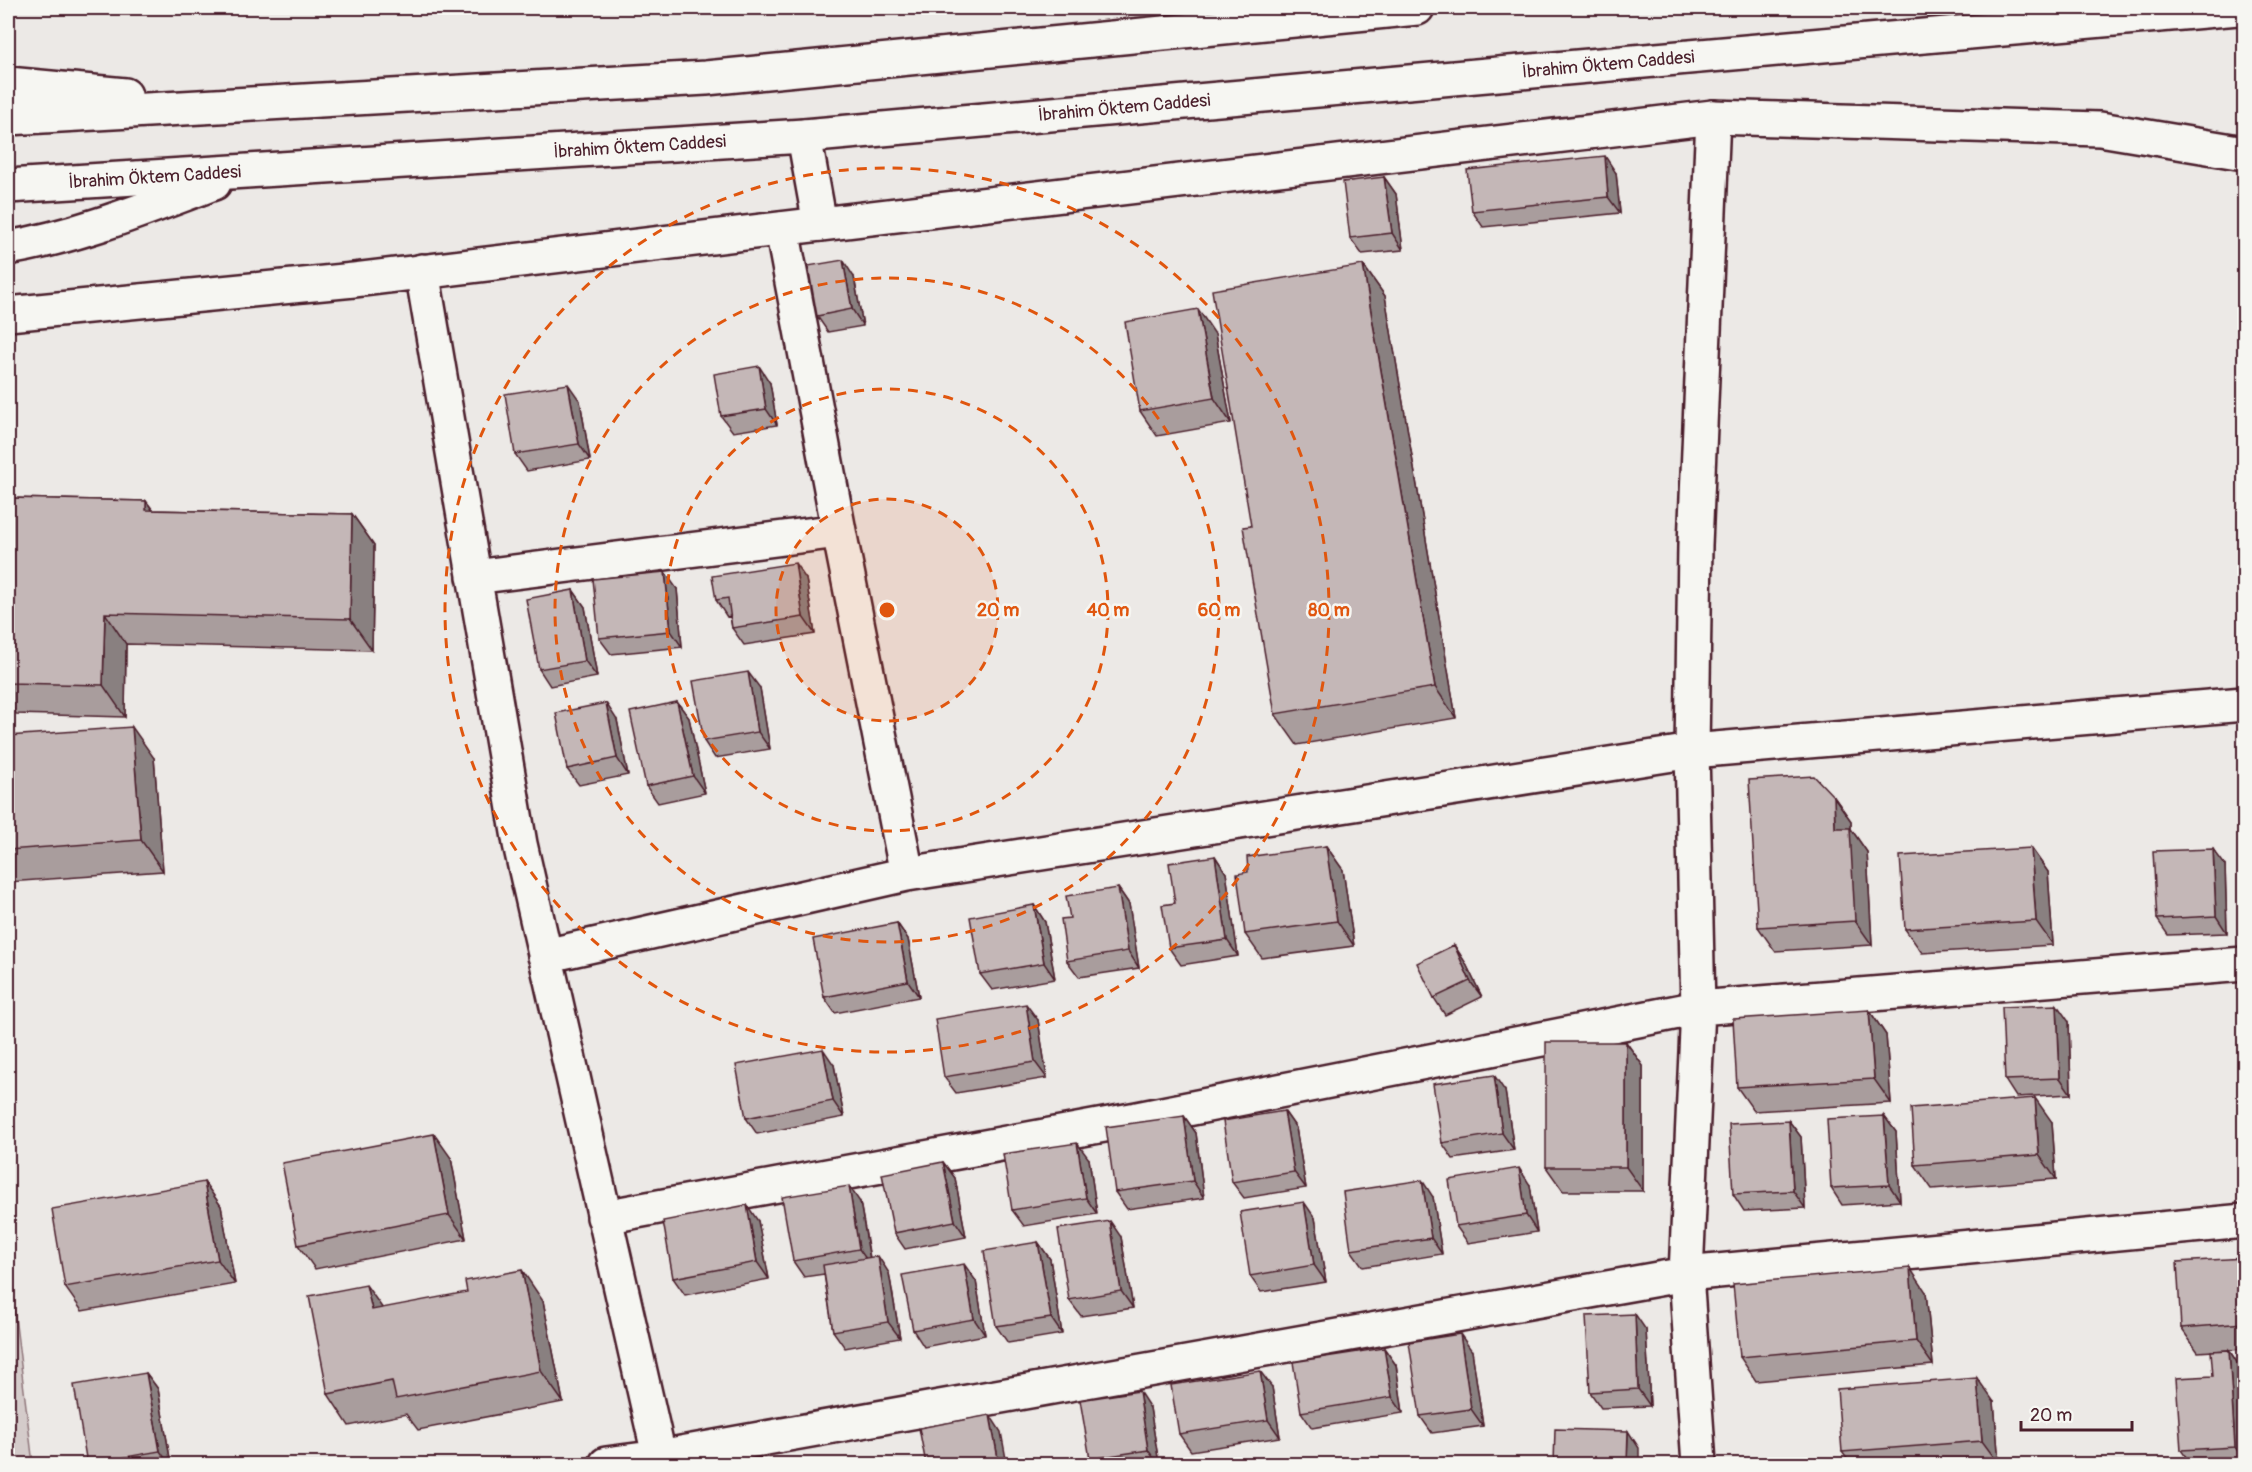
<svg xmlns="http://www.w3.org/2000/svg" width="2252" height="1472" viewBox="0 0 2252 1472" font-family="Pangolin,sans-serif">
	<rect width="100%" height="100%" fill="#ece9e6"/>
	<filter id="ink" filterUnits="userSpaceOnUse"><feTurbulence type="fractalNoise" baseFrequency=".0167" numOctaves="2"/><feDisplacementMap in="SourceGraphic" scale="12" xChannelSelector="R" yChannelSelector="G"/><feConvolveMatrix kernelMatrix="1 2 1 2 8 2 1 2 1" color-interpolation-filters="sRGB"/></filter>
	<g filter="url(#ink)">
		<path fill="#d4cbca" stroke="#8f757a" stroke-width="1.5" d="M8,1267H9L33,1464H8Z"/>
		<g fill="none" stroke-linecap="round" stroke-linejoin="round">
			<defs>
				<path id="street" d="M804,136L820,224
					M782,229L839,531L907,874
					M422,271L520,844L661,1464
					M474,577L839,531
					M545,956L907,874L1692,751L2244,704
					M604,1217L1137,1119L1698,1008L2244,964
					M606,1464L659,1457L1686,1274L2244,1221
					M1699,1464L1686,1274L1698,1008L1692,751L1695,545L1713,117"/>
				<g id="secondary">
					<path d="M8,84L125,95"/>
					<path d="M8,118L706,78L1417,8"/>
					<path id="s1" d="M8,186L804,136L2238,8"/>
					<path d="M8,248C79,236 147,208 214,183"/>
					<path d="M8,314L354,280L1713,117L2100,129L2244,153"/>
				</g>
			</defs>
			<use href="#street" stroke="#4a1f2b" stroke-width="38"/>
			<use href="#secondary" stroke="#4a1f2b" stroke-width="38"/>
			<use href="#street" stroke="#f6f6f2" stroke-width="33"/>
			<use href="#secondary" stroke="#f6f6f2" stroke-width="33"/>
		</g>
		<path fill="#a99d9d" stroke="#4a1f2b" stroke-width="1.5" d="M1616,173L1620,213L1483,227L1472,211Z
			M1384,177L1396,194L1403,250L1362,254L1350,238Z
			M1363,265L1385,296L1456,718L1297,745L1275,714L1251,526Z
			M854,277L863,326L828,332L817,316Z
			M1215,334L1231,423L1157,436L1140,411Z
			M770,383L777,425L733,432L721,416Z
			M580,401L590,460L527,471L515,454Z
			M8,498L146,501L153,510L352,514L374,545L372,650L126,644L125,717L16,714L8,701Z
			M806,579L815,634L744,645L732,628L730,616L727,617L716,600Z
			M677,589L682,647L611,654L599,638Z
			M573,590L585,607L597,677L550,686L539,669Z
			M760,688L770,749L715,758L704,741Z
			M677,702L689,718L705,793L658,803L646,786Z
			M617,720L628,775L579,785L567,769Z
			M8,736L154,758L163,871L8,882Z
			M1834,797L1851,821V829L1867,852L1872,945L1775,951L1758,927Z
			M1326,846L1343,870L1354,946L1262,958L1245,934L1248,872Z
			M2031,848L2048,872L2053,945L1922,953L1905,929Z
			M1215,856L1226,873L1238,956L1181,965L1169,948L1175,903Z
			M2225,865L2227,933L2168,935L2157,919Z
			M1118,888L1129,904L1139,968L1079,977L1067,961L1070,918Z
			M1034,905L1045,922L1055,979L992,990L980,974Z
			M897,923L908,939L919,997L835,1013L824,997Z
			M1454,945L1465,962L1482,997L1445,1015L1434,998Z
			M1869,1010L1886,1035L1891,1103L1754,1111L1737,1087Z
			M1038,1020L1047,1078L956,1093L944,1077Z
			M2069,1022L2071,1094L2016,1097L2005,1080Z
			M1626,1042L1643,1066V1191H1563L1546,1167Z
			M834,1065L844,1117L757,1134L746,1118Z
			M1505,1091L1514,1150L1453,1159L1442,1143Z
			M1284,1111L1296,1128L1306,1188L1244,1198L1232,1182Z
			M1184,1116L1196,1133L1204,1198L1127,1209L1115,1192Z
			M1884,1116L1896,1132L1900,1201L1842,1205L1831,1188Z
			M1789,1121L1801,1137L1805,1208L1744,1211L1733,1194Z
			M2052,1122L2056,1179L1932,1189L1915,1165Z
			M451,1158L466,1239L315,1269L298,1245Z
			M1089,1159L1097,1214L1024,1226L1012,1210Z
			M943,1162L955,1178L966,1237L905,1249L894,1233Z
			M204,1182L221,1206L235,1284L82,1311L65,1287Z
			M1530,1185L1537,1232L1468,1243L1456,1226Z
			M1433,1197L1442,1254L1363,1267L1351,1250Z
			M860,1202L870,1258L889,1273L900,1338L845,1348L833,1331L824,1274L804,1277L793,1261Z
			M1315,1218L1326,1282L1261,1292L1250,1276Z
			M758,1221L769,1279L685,1295L673,1278Z
			M1121,1237L1133,1308L1081,1316L1069,1300Z
			M1038,1242L1050,1259L1062,1334L1008,1343L996,1326Z
			M2244,1258V1349L2198,1352L2181,1328Z
			M976,1281L985,1335L924,1347L913,1330Z
			M1926,1292L1933,1365L1756,1381L1740,1357Z
			M543,1301L563,1402L418,1430L406,1414L349,1426L328,1394L383,1308Z
			M1646,1330L1650,1406L1601,1408L1590,1392Z
			M1384,1348L1396,1365L1403,1413L1312,1428L1301,1412Z
			M2229,1350L2240,1367L2244,1431V1463L2224,1464H2191L2181,1450L2213,1376Z
			M1472,1351L1483,1426L1432,1433L1420,1416Z
			M146,1373L158,1389L171,1464H87Z
			M1272,1387L1280,1437L1191,1451L1179,1434Z
			M1994,1402L1999,1464H1851L1842,1452Z
			M1150,1408L1159,1464H1093L1090,1459Z"/>
		<path fill="#898080" stroke="#4a1f2b" stroke-width="1.5" d="M1605,156L1616,173L1620,213L1608,197Z
			M1384,177L1396,194L1403,250L1392,233Z
			M843,260L854,277L863,326L852,309Z
			M1363,265L1385,296L1456,718L1435,687Z
			M1198,309L1215,334L1231,423L1214,398Z
			M759,366L770,383L777,425L766,409Z
			M568,384L580,401L590,460L579,444Z
			M146,501L168,532L146,510Z
			M352,514L374,545L372,650L350,619Z
			M795,563L806,579L815,634L803,617Z
			M665,572L677,589L682,647L671,631Z
			M573,590L585,607L597,677L585,661Z
			M105,613L126,644L125,717L103,685Z
			M748,672L760,688L770,749L758,732Z
			M677,702L689,718L705,793L693,776Z
			M606,703L617,720L628,775L617,758Z
			M132,727L154,758L163,871L141,840Z
			M1834,797L1851,821V829L1867,852L1872,945L1855,921L1835,828Z
			M1326,846L1343,870L1354,946L1337,921Z
			M2031,848L2048,872L2053,945L2036,921Z
			M2213,849L2225,865L2227,933L2216,916Z
			M1215,856L1226,873L1238,956L1227,940Z
			M1118,888L1129,904L1139,968L1128,951Z
			M1034,905L1045,922L1055,979L1044,963Z
			M897,923L908,939L919,997L908,981Z
			M1454,945L1465,962L1482,997L1470,981Z
			M1026,1004L1038,1020L1047,1078L1035,1062Z
			M2057,1005L2069,1022L2071,1094L2060,1078Z
			M1869,1010L1886,1035L1891,1103L1874,1079Z
			M1626,1042L1643,1066V1191L1626,1167Z
			M823,1049L834,1065L844,1117L833,1101Z
			M1494,1075L1505,1091L1514,1150L1502,1133Z
			M2035,1098L2052,1122L2056,1179L2039,1155Z
			M1284,1111L1296,1128L1306,1188L1294,1172Z
			M1184,1116L1196,1133L1204,1198L1193,1181Z
			M1884,1116L1896,1132L1900,1201L1889,1185Z
			M1789,1121L1801,1137L1805,1208L1793,1191Z
			M434,1134L451,1158L466,1239L449,1215Z
			M1077,1143L1089,1159L1097,1214L1086,1198Z
			M943,1162L955,1178L966,1237L955,1221Z
			M1519,1168L1530,1185L1537,1232L1526,1215Z
			M1422,1180L1433,1197L1442,1254L1431,1238Z
			M204,1182L221,1206L235,1284L218,1260Z
			M849,1186L860,1202L871,1266L859,1249Z
			M1304,1202L1315,1218L1326,1282L1314,1265Z
			M747,1205L758,1221L769,1279L757,1262Z
			M1110,1221L1121,1237L1133,1308L1121,1291Z
			M1038,1242L1050,1259L1062,1334L1051,1318Z
			M878,1256L889,1273L900,1338L888,1322Z
			M964,1264L976,1281L985,1335L974,1319Z
			M1910,1268L1926,1292L1933,1365L1916,1341Z
			M522,1270L543,1301L563,1402L541,1371Z
			M366,1285L388,1316L372,1310Z
			M1635,1314L1646,1330L1650,1406L1638,1389Z
			M1460,1334L1472,1351L1483,1426L1471,1409Z
			M1384,1348L1396,1365L1403,1413L1392,1397Z
			M2229,1350L2240,1367L2244,1431V1460L2235,1447Z
			M1260,1371L1272,1387L1280,1437L1268,1420Z
			M146,1373L158,1389L171,1464H169L160,1451Z
			M1977,1378L1994,1402L1999,1464L1982,1441Z
			M1139,1391L1150,1408L1159,1464H1158L1148,1450Z
			M990,1415L1001,1432L1007,1464H999Z
			M1628,1431L1639,1448V1464H1627Z"/>
		<path fill="#c4b7b7" stroke="#4a1f2b" stroke-width="1.5" d="M1605,156L1608,197L1472,211L1467,170Z
			M1384,177L1392,233L1350,238L1343,182Z
			M843,260L852,309L817,316L808,266Z
			M1363,265L1435,687L1275,714L1243,527L1251,526L1212,290Z
			M1198,309L1214,398L1140,411L1125,322Z
			M759,366L766,409L721,416L714,374Z
			M568,384L579,444L515,454L505,394Z
			M8,498L146,501V510L352,514L350,619L105,613L103,685L8,683Z
			M795,563L803,617L732,628L728,598L716,600L712,576Z
			M665,572L671,631L599,638L593,579Z
			M573,590L585,661L539,669L526,599Z
			M748,672L758,732L704,741L693,681Z
			M677,702L693,776L646,786L630,712Z
			M606,703L617,758L567,769L556,713Z
			M132,727L141,840L8,850V736Z
			M1814,776L1834,797L1835,828H1850L1855,921L1758,927L1749,780Z
			M1326,846L1337,921L1245,934L1237,874L1248,872L1247,857Z
			M2031,848L2036,921L1905,929L1900,856Z
			M2213,849L2216,916L2157,919L2153,851Z
			M1215,856L1227,940L1169,948L1162,905L1175,903L1169,863Z
			M1118,888L1128,951L1067,961L1061,919L1070,918L1066,896Z
			M1034,905L1044,963L980,974L970,917Z
			M897,923L908,981L824,997L813,939Z
			M1454,945L1470,981L1434,998L1417,963Z
			M1026,1004L1035,1062L944,1077L935,1019Z
			M2057,1005L2060,1078L2005,1080L2002,1007Z
			M1869,1010L1874,1079L1737,1087L1733,1019Z
			M1546,1042H1626V1167H1546Z
			M823,1049L833,1101L746,1118L736,1065Z
			M1494,1075L1502,1133L1442,1143L1433,1084Z
			M2035,1098L2039,1155L1915,1165L1911,1108Z
			M1284,1111L1294,1172L1232,1182L1223,1121Z
			M1184,1116L1193,1181L1115,1192L1106,1127Z
			M1884,1116L1889,1185L1831,1188L1827,1119Z
			M1789,1121L1793,1191L1733,1194L1729,1124Z
			M434,1134L449,1215L298,1245L282,1163Z
			M1077,1143L1086,1198L1012,1210L1003,1154Z
			M943,1162L955,1221L894,1233L882,1174Z
			M1519,1168L1526,1215L1456,1226L1449,1180Z
			M1422,1180L1431,1238L1351,1250L1343,1192Z
			M204,1182L218,1260L65,1287L52,1209Z
			M849,1186L859,1249L793,1261L782,1197Z
			M1304,1202L1314,1265L1250,1276L1240,1212Z
			M747,1205L757,1262L673,1278L663,1221Z
			M1110,1221L1121,1291L1069,1300L1058,1229Z
			M1038,1242L1051,1318L996,1326L984,1251Z
			M878,1256L888,1322L833,1331L823,1265Z
			M2244,1258V1323L2181,1328L2177,1262Z
			M964,1264L974,1319L913,1330L902,1275Z
			M1910,1268L1916,1341L1740,1357L1733,1284Z
			M522,1270L541,1371L396,1399L392,1381L328,1394L309,1296L366,1285L372,1310L467,1292L465,1281Z
			M1635,1314L1638,1389L1590,1392L1586,1316Z
			M1460,1334L1471,1409L1420,1416L1409,1342Z
			M1384,1348L1392,1397L1301,1412L1293,1362Z
			M2229,1350L2235,1447L2181,1450L2176,1378L2213,1376L2211,1351Z
			M1260,1371L1268,1420L1179,1434L1171,1385Z
			M146,1373L160,1451L87,1464L74,1385Z
			M1977,1378L1982,1441L1842,1452L1837,1389Z
			M1139,1391L1148,1450L1090,1459L1080,1400Z
			M990,1415L999,1464H926L919,1428Z
			M1555,1429L1628,1431L1627,1464H1554Z
			M708,1462L755,1464H708Z"/>
	</g>
	<circle cx="887" cy="610" r="111" fill="#e0560e" fill-opacity=".12"/>
	<g fill="none" stroke="#e0560e" stroke-width="3" stroke-dasharray="10 8">
		<circle cx="887" cy="610" r="111"/>
		<circle cx="887" cy="610" r="221"/>
		<circle cx="887" cy="610" r="332"/>
		<circle cx="887" cy="610" r="442"/>
	</g>
	<g text-anchor="middle" stroke-width="5" stroke-linejoin="round" paint-order="stroke">
		<g font-size="18" fill="#4a1f2b" stroke="#f6f6f2">
			<text dy="6" stroke="none"><textPath href="#s1" startOffset="1605">İbrahim Öktem Caddesi</textPath></text>
			<text dy="6" stroke="none"><textPath href="#s1" startOffset="1119">İbrahim Öktem Caddesi</textPath></text>
			<text dy="6" stroke="none"><textPath href="#s1" startOffset="633">İbrahim Öktem Caddesi</textPath></text>
			<text dy="6" stroke="none"><textPath href="#s1" startOffset="147">İbrahim Öktem Caddesi</textPath></text>
		</g>
	</g>
	<circle cx="887" cy="610" r="9" fill="#e0560e" stroke="#f6f6f2" stroke-width="3"/>
	<g font-size="18" text-anchor="middle" font-weight="bold" fill="#e0560e" stroke="#f6f6f2" stroke-width="5" stroke-linejoin="round" paint-order="stroke">
		<text x="998" y="616">20 m</text>
		<text x="1108" y="616">40 m</text>
		<text x="1219" y="616">60 m</text>
		<text x="1329" y="616">80 m</text>
	</g>
	<rect width="2252" height="1472" fill="none" stroke="#f6f6f2" stroke-width="30"/>
	<rect x="15" y="15" width="2222" height="1442" fill="none" stroke="#4a1f2b" stroke-width="2" filter="url(#ink)"/>
	<path d="M2021 1421v9h111v-9" fill="none" stroke="#4a1f2b" stroke-width="3"/>
	<text x="2030" y="1421" font-size="18" fill="#4a1f2b" stroke="#f6f6f2" stroke-width="4.5" paint-order="stroke">20 m</text>
</svg>
